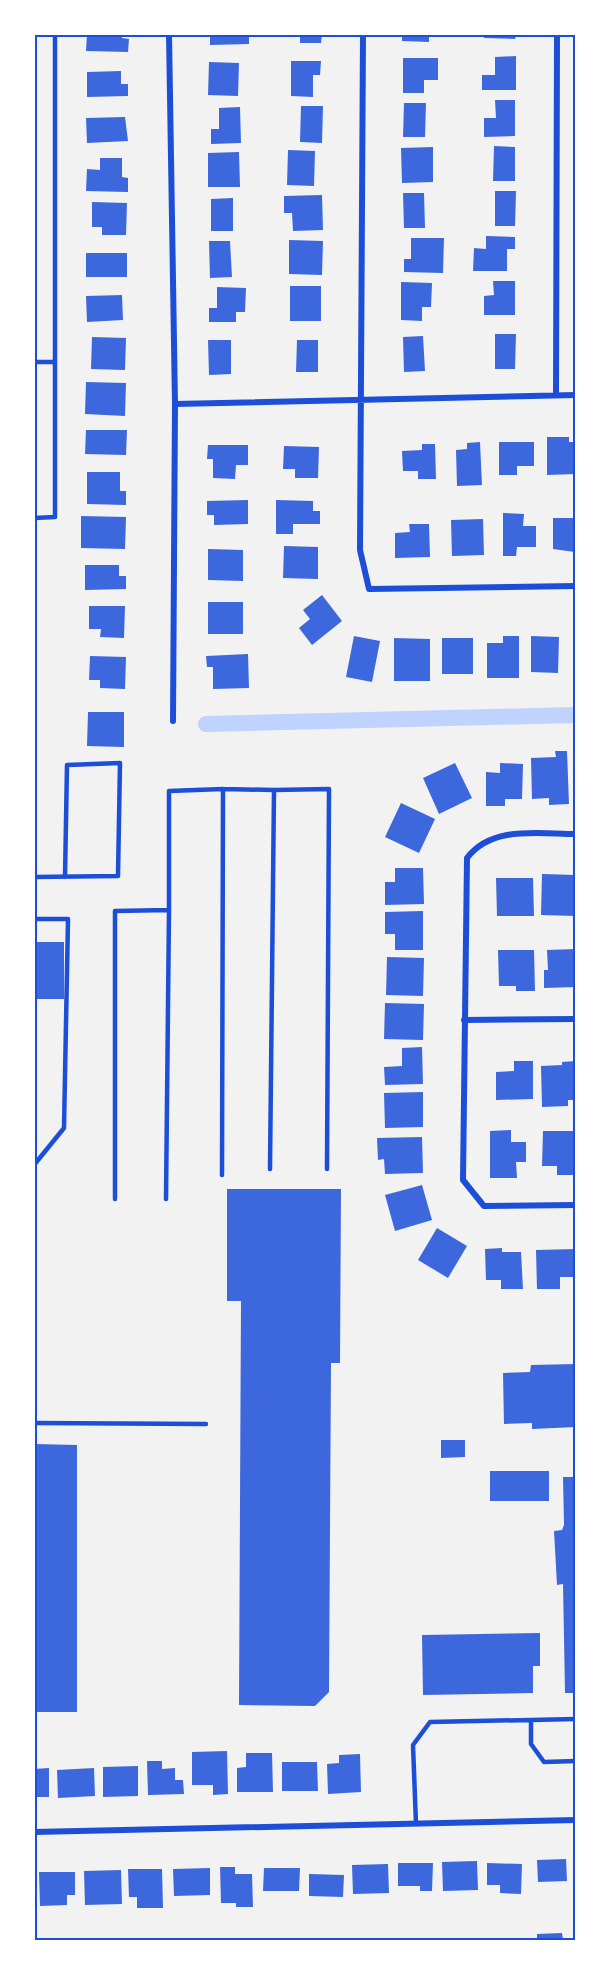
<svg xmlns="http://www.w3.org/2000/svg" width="610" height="1975" viewBox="0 0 610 1975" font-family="'IBM Plex Serif',serif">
	<rect width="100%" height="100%" fill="#f2f2f2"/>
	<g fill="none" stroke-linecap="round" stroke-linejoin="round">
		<path stroke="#bfd3fe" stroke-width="16" d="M206,724L576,715"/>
	</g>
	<path fill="#3d67dc" d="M87,34H122V38L129,39L128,52L86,51Z
		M210,34H249V44L210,45Z
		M300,34H322L321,43H300Z
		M402,34H429V42L402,41Z
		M484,34H516L515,39L484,38Z
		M516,56V90H482V75H495V57Z
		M403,58H438V80H424V93H403Z
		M291,61H321L320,75H313V97L291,96Z
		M209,62L239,63L238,96L208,95Z
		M121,71V84H128V96L87,97V72Z
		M495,100H515V136L484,137V118H496Z
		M404,103H426L425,137H403Z
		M301,106H323L322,143L300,142Z
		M240,107L241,143L211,144V129H219V108Z
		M125,117L128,141L87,143L86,118Z
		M494,146L515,147V181H493Z
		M433,147V182L402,183L401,148Z
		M288,150L315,151L314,186L287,185Z
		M239,152L240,187H208V153Z
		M100,158H122V177L128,178V192L86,191L87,169L100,170Z
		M495,191H516L515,226H495Z
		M403,193H424L425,228H404Z
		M322,195L323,230L293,231L292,213H284V196Z
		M233,198V231H211V199Z
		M92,202L127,203L126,235H102V227H92Z
		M486,236L515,237V249H507V271H473L474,248L486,249Z
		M411,238H444L443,273L404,272V259H411Z
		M289,240L323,241L322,275L289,274Z
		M209,241H230L232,277L210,278Z
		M86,253H127V277H86Z
		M493,281H515V315H484V296L494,295Z
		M401,282L432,283L431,307H422V321L401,320Z
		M290,286H321V321H290Z
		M217,287L246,288L245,312H236V322H209V308H217Z
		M122,295L123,320L87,322L86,296Z
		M495,334H516L515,369H495Z
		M423,336L425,371L404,372L403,337Z
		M92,337L126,338L125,370L91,369Z
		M208,340H231V374L209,375Z
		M297,340H318V372H296Z
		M86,382L126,383L125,416L85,414Z
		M86,430H127L126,455L85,454Z
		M547,437H569V442H576V474L547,475Z
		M480,442L482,485L457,486L456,450L467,449V443Z
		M499,442H534V466H517V475H499Z
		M422,444H435L436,479H418V471H403L402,451L422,450Z
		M208,445H248V465H236L235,479L213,478V459H207Z
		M284,446L319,447L318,478H295V469H283Z
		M87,472H120V491H126V505L87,504Z
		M248,500V524L214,525V515H207V501Z
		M276,500L313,501V511H320V524H293V534H276Z
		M503,513L524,514L523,526H536V547H517L516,556H503Z
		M81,516L126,517L125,549L81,548Z
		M553,518H576L575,552L553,549Z
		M483,519L484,555L452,556L451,520Z
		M409,524H429L430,557L395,558V533L410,532Z
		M284,546L318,547V579L283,578Z
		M208,549L243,550V581L208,580Z
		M85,565H119V576H126V589L85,590Z
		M322,595L342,621L312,645L299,628L310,619L303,610Z
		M208,602H243V634H208Z
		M89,606H125L124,638L100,637L101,629H89Z
		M354,636L380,641L372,682L346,677Z
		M503,636H519V678H487V643H503Z
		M531,636L559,637L558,673L531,672Z
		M394,638L430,639V681H394Z
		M442,638H473V674H442Z
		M248,654L249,688L213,689V667H207L206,656Z
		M90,656L126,657L125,689L100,688V680H89Z
		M88,712H124V747L87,746Z
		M555,751H567L569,804L549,805V798L532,799L531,758L556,757Z
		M455,763L472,798L439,814L423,778Z
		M500,763L523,764L522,799H505V806H486V772L500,773Z
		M401,803L435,819L419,853L385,837Z
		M395,868H423L424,904L385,905V882H395Z
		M542,874L576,875V916L541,915Z
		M496,878H533L534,916H497Z
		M423,911V950H395V934H385V912Z
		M34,942H64V999H34Z
		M576,949V987L544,988V970H548L547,950Z
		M498,950H534L535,991H516V986H499Z
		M387,957L424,958L423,996L386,995Z
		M385,1003L424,1004L423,1040L384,1039Z
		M422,1047L423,1084L385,1085L384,1067L402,1066V1048Z
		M514,1061H533V1099L496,1100V1072L514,1071Z
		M576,1061V1100H568V1106L542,1107L541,1066L562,1065V1062Z
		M423,1092V1127L385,1128L384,1093Z
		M511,1130V1142H526V1162H516L517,1178H490V1131Z
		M543,1131H576V1175H557V1166H542Z
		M422,1137L423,1173L385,1174L384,1159L378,1160L377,1138Z
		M422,1185L432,1220L395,1231L385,1195Z
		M227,1189H341L340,1363H331L329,1692L315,1706L239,1705L241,1301H227Z
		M437,1228L467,1246L448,1278L418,1260Z
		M502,1248V1252H521L523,1289H501V1280H486L485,1249Z
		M576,1249V1277H560V1289H537L536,1250Z
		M576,1364V1427L532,1429V1423L504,1424L503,1373L530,1372L531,1365Z
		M441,1440H465V1457L441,1458Z
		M34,1444L77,1445V1712H34Z
		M490,1471H549V1501H490Z
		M563,1477H576V1693H565L563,1584L557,1585L554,1531L562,1530L564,1525Z
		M540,1633V1666H533V1693L423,1695L422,1635Z
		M227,1751L228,1794L213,1795V1785H192V1752Z
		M246,1753H272L273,1792H237V1768L246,1767Z
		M360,1754L361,1792L328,1794L327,1764L339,1763V1755Z
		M147,1761H162V1769L175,1768V1780H183L184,1794L148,1795Z
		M282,1762H317L318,1791H282Z
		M138,1766V1796L103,1797V1767Z
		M49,1768V1797H34V1769Z
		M94,1768L95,1796L58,1798L57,1770Z
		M566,1859L567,1881L538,1882L537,1860Z
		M477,1861L478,1890L443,1891L442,1862Z
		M398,1863H433L432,1891H420V1886H398Z
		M487,1863L522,1864L521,1894L500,1893V1885H487Z
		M388,1864L389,1893L353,1894L352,1865Z
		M220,1867H235V1874H252L253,1907H236V1903H221Z
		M210,1868V1895L174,1896L173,1869Z
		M264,1868H300L299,1891H263Z
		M128,1869H162L163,1908H137V1897H129Z
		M121,1870L122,1904L85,1905L84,1871Z
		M39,1872H75V1895H67V1905L40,1906Z
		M309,1874L344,1875L343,1897L309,1896Z
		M562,1933L563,1940H537V1934Z"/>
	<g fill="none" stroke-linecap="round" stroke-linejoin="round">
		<path stroke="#1d4ed8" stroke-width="4.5" d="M34,362H54
			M34,518L55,517V34
			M223,789L274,790L270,1169
			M274,790L329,789L327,1169
			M34,877L118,876L120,763L67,765L65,877
			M34,919H68L64,1128L34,1165
			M115,1199V911L169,910V791L223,789L222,1175
			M166,1199L169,910
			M34,1423L206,1424
			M531,1720V1744L544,1762L576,1761
			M416,1824L413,1745L430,1722L576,1719"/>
		<path stroke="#1d4ed8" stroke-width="6" d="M169,34L175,404L173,721
			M363,34L360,550L369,589L576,586
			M556,395L557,34
			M175,404L576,395
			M576,834C539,834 492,825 467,858L463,1180L484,1206L576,1205
			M464,1020L576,1019
			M34,1832L576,1820"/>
	</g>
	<rect width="610" height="1975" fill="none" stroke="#ffffff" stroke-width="72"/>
	<rect x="36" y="36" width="538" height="1903" fill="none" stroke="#1d4ed8" stroke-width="2"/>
</svg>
